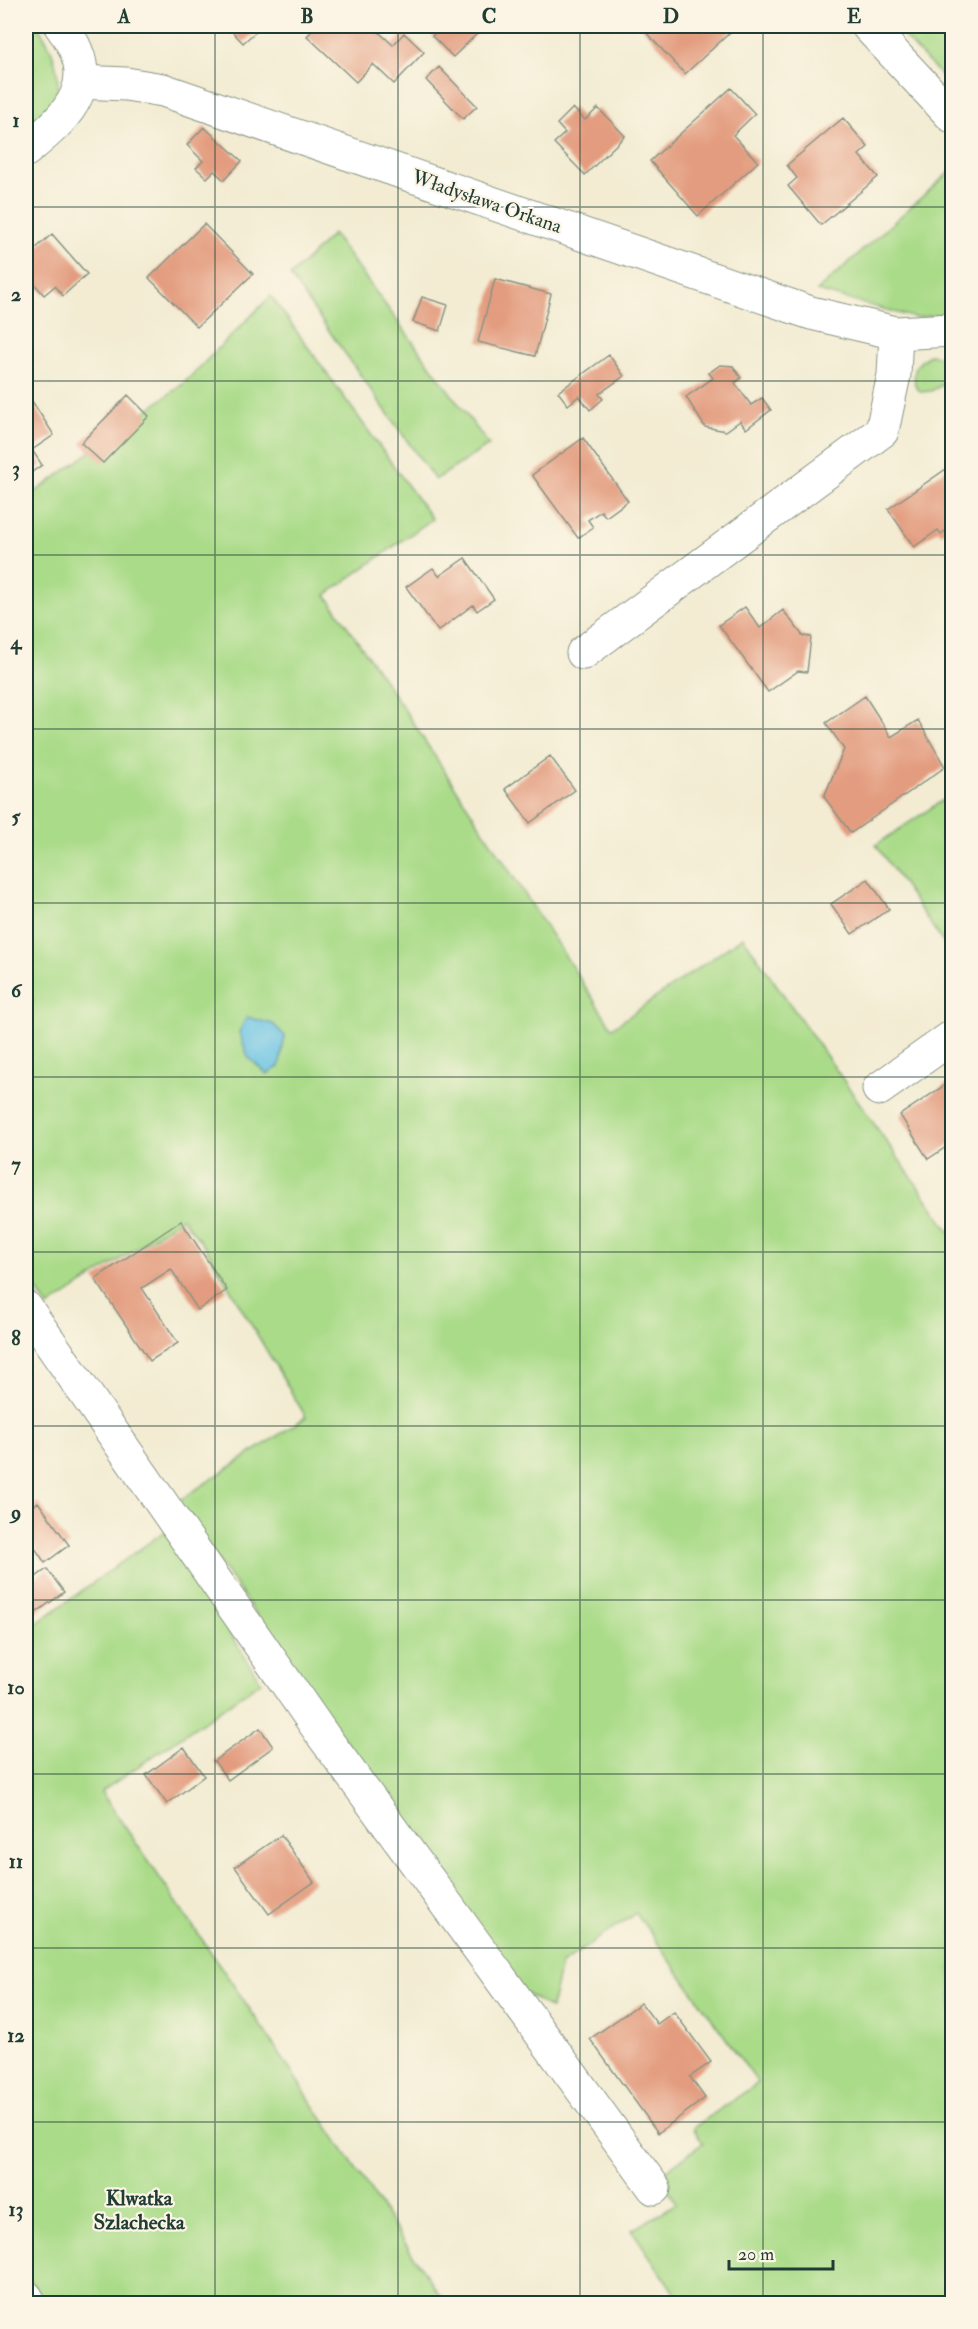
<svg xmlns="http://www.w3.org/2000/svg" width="978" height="2329" viewBox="0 0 978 2329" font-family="'IM FELL Double Pica',serif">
	<rect width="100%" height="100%" fill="#fcf5e5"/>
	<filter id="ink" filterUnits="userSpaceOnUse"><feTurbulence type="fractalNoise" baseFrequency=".0167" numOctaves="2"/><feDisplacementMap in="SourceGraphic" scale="12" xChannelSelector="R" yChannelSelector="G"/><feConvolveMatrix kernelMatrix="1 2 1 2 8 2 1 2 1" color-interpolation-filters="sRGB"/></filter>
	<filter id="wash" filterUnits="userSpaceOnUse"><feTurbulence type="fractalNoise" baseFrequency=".008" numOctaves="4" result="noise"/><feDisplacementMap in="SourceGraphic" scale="24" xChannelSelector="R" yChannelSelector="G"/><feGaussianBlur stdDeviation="1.35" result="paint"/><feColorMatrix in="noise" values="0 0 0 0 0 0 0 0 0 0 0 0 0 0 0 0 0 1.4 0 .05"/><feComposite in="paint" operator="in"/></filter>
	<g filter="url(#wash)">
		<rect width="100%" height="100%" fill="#f3ecd3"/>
		<path fill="#aadb89" stroke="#648c5e" stroke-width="1.5" d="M26,26H37C52,46 66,80 52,105C46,115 33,124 26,132Z
			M894,26H952V87Z
			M952,170V313L916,318L817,291Z
			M333,234L489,445L435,480L290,276Z
			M271,296L432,519L326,595L406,712L612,1028L743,937L952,1235V2303H681L632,2230L676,2204L661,2174L703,2143L693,2128L758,2083L636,1913L561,1964L551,2009L522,1991L177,1502L306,1417L207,1250L182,1218L48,1307L26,1274V1005L33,1000L26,989V499L183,384Z
			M931,354L952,361V380L931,391L921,392L915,386C913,368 915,364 931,354Z
			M952,794V955L876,845Z
			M165,1531L261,1682L101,1792L249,2008L445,2303H45L26,2275V1631Z"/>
		<path fill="#67c3e5" stroke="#43808c" stroke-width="1.5" d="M247,1017L273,1024L285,1036L279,1067L267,1074L248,1057L239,1032Z"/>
		<g id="blocks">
			<path fill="#e39c7f" d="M227,26H262L243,43Z
				M317,26H372L393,45L404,33L424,52L394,84L373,64L356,82L307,36Z
				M443,26H485L453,57L432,36Z
				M640,26H737L685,74Z
				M439,67L477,106L463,119L426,80Z
				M731,88L755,114L733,135L758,162L698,216L650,161Z
				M573,108L585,120L598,108L625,136L585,175L554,143L565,133L557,124Z
				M843,118L868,147L859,155L878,177L821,225L788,186L797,178L787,165Z
				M204,127L242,161L224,180L214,171L207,178L196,168L203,161L187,145Z
				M204,224L253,274L197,327L149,278Z
				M52,234L87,274L63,296L55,286L44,295L26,274V257Z
				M495,279L551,294L535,356L478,342Z
				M422,297L448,305L440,331L413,322Z
				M609,355L624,376L599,394L603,399L590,410L579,396L568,405L558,392Z
				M720,365L733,366L741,378L735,383L751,405L762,398L771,410L746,429L740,421L726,431L705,427L686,397L713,378L709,373Z
				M26,392L54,435L32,450L42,465L26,476Z
				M128,395L149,416L103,463L81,443Z
				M583,438L628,501L606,517L601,511L588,520L593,527L578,538L532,475Z
				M952,465V526L941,534L938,530L914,547L888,509Z
				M465,558L494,599L477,611L473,605L438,631L406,587L433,568L439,576Z
				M745,607L760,628L783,610L803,636L811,637L807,672L798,671L768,692L719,625Z
				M865,696L891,737L918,720L945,767L851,833L824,797L844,749L826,723Z
				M550,756L575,790L530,823L505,789Z
				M868,879L889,909L852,934L831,904Z
				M951,1081L952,1143L928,1159L900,1115Z
				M181,1221L227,1290L198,1310L171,1269L142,1288L178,1343L150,1361L95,1279Z
				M38,1502L69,1545L45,1563L29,1539L26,1541V1511Z
				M47,1569L64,1592L26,1620V1584Z
				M260,1728L273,1747L228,1780L214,1761Z
				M184,1747L204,1776L167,1804L146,1775Z
				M281,1835L314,1882L269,1914L235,1867Z
				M641,2003L657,2024L674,2012L711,2062L690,2077L705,2098L658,2133L590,2039Z"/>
		</g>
	</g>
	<g filter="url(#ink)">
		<use href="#blocks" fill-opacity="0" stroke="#899484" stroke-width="1.5"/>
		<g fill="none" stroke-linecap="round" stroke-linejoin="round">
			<defs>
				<path id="minor" d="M868,26L952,116
					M81,82L126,84L163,90L811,313L896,333L952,330
					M26,150C71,114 104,81 61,26
					M583,653L882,431L894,375L896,333
					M879,1089L952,1037
					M26,1308L324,1737L654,2188
					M26,2297L30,2304"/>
			</defs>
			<use href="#minor" stroke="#899484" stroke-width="35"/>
			<use href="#minor" stroke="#fff" stroke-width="33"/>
		</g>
	</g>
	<path fill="none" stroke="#1f3d34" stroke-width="1.5" stroke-opacity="0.55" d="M215,26V2304M398,26V2304M580,26V2304M763,26V2304M26,207H952M26,381H952M26,555H952M26,729H952M26,903H952M26,1077H952M26,1252H952M26,1426H952M26,1600H952M26,1774H952M26,1948H952M26,2122H952"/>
	<g text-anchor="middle" stroke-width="4.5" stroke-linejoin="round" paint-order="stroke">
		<g font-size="20" fill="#1f3d34" stroke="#fcf5e5">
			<text transform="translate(487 201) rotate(19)" y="7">Władysława Orkana</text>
		</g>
		<g font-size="21" font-weight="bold" fill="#1f3d34" stroke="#fcf5e5">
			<text x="139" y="2205">Klwatka<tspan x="139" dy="24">Szlachecka</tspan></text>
		</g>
	</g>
	<rect width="978" height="2329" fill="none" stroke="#fcf5e5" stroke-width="66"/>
	<path d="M729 2260v9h104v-9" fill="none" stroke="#1f3d34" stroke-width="3"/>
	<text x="738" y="2260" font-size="18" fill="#1f3d34" stroke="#fcf5e5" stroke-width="4.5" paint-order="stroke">20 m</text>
	<rect x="33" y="33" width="912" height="2263" fill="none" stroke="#1f3d34" stroke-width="2"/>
	<g font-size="20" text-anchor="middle" font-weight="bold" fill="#1f3d34">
		<text x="124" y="23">A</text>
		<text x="307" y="23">B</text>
		<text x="489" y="23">C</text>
		<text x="671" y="23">D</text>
		<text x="854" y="23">E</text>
		<text x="16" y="127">1</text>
		<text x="16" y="301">2</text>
		<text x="16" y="475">3</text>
		<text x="16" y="649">4</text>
		<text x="16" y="823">5</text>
		<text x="16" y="997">6</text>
		<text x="16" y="1171">7</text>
		<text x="16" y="1345">8</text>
		<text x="16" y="1519">9</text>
		<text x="16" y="1694">10</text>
		<text x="16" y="1868">11</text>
		<text x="16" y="2042">12</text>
		<text x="16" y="2216">13</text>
	</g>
</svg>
